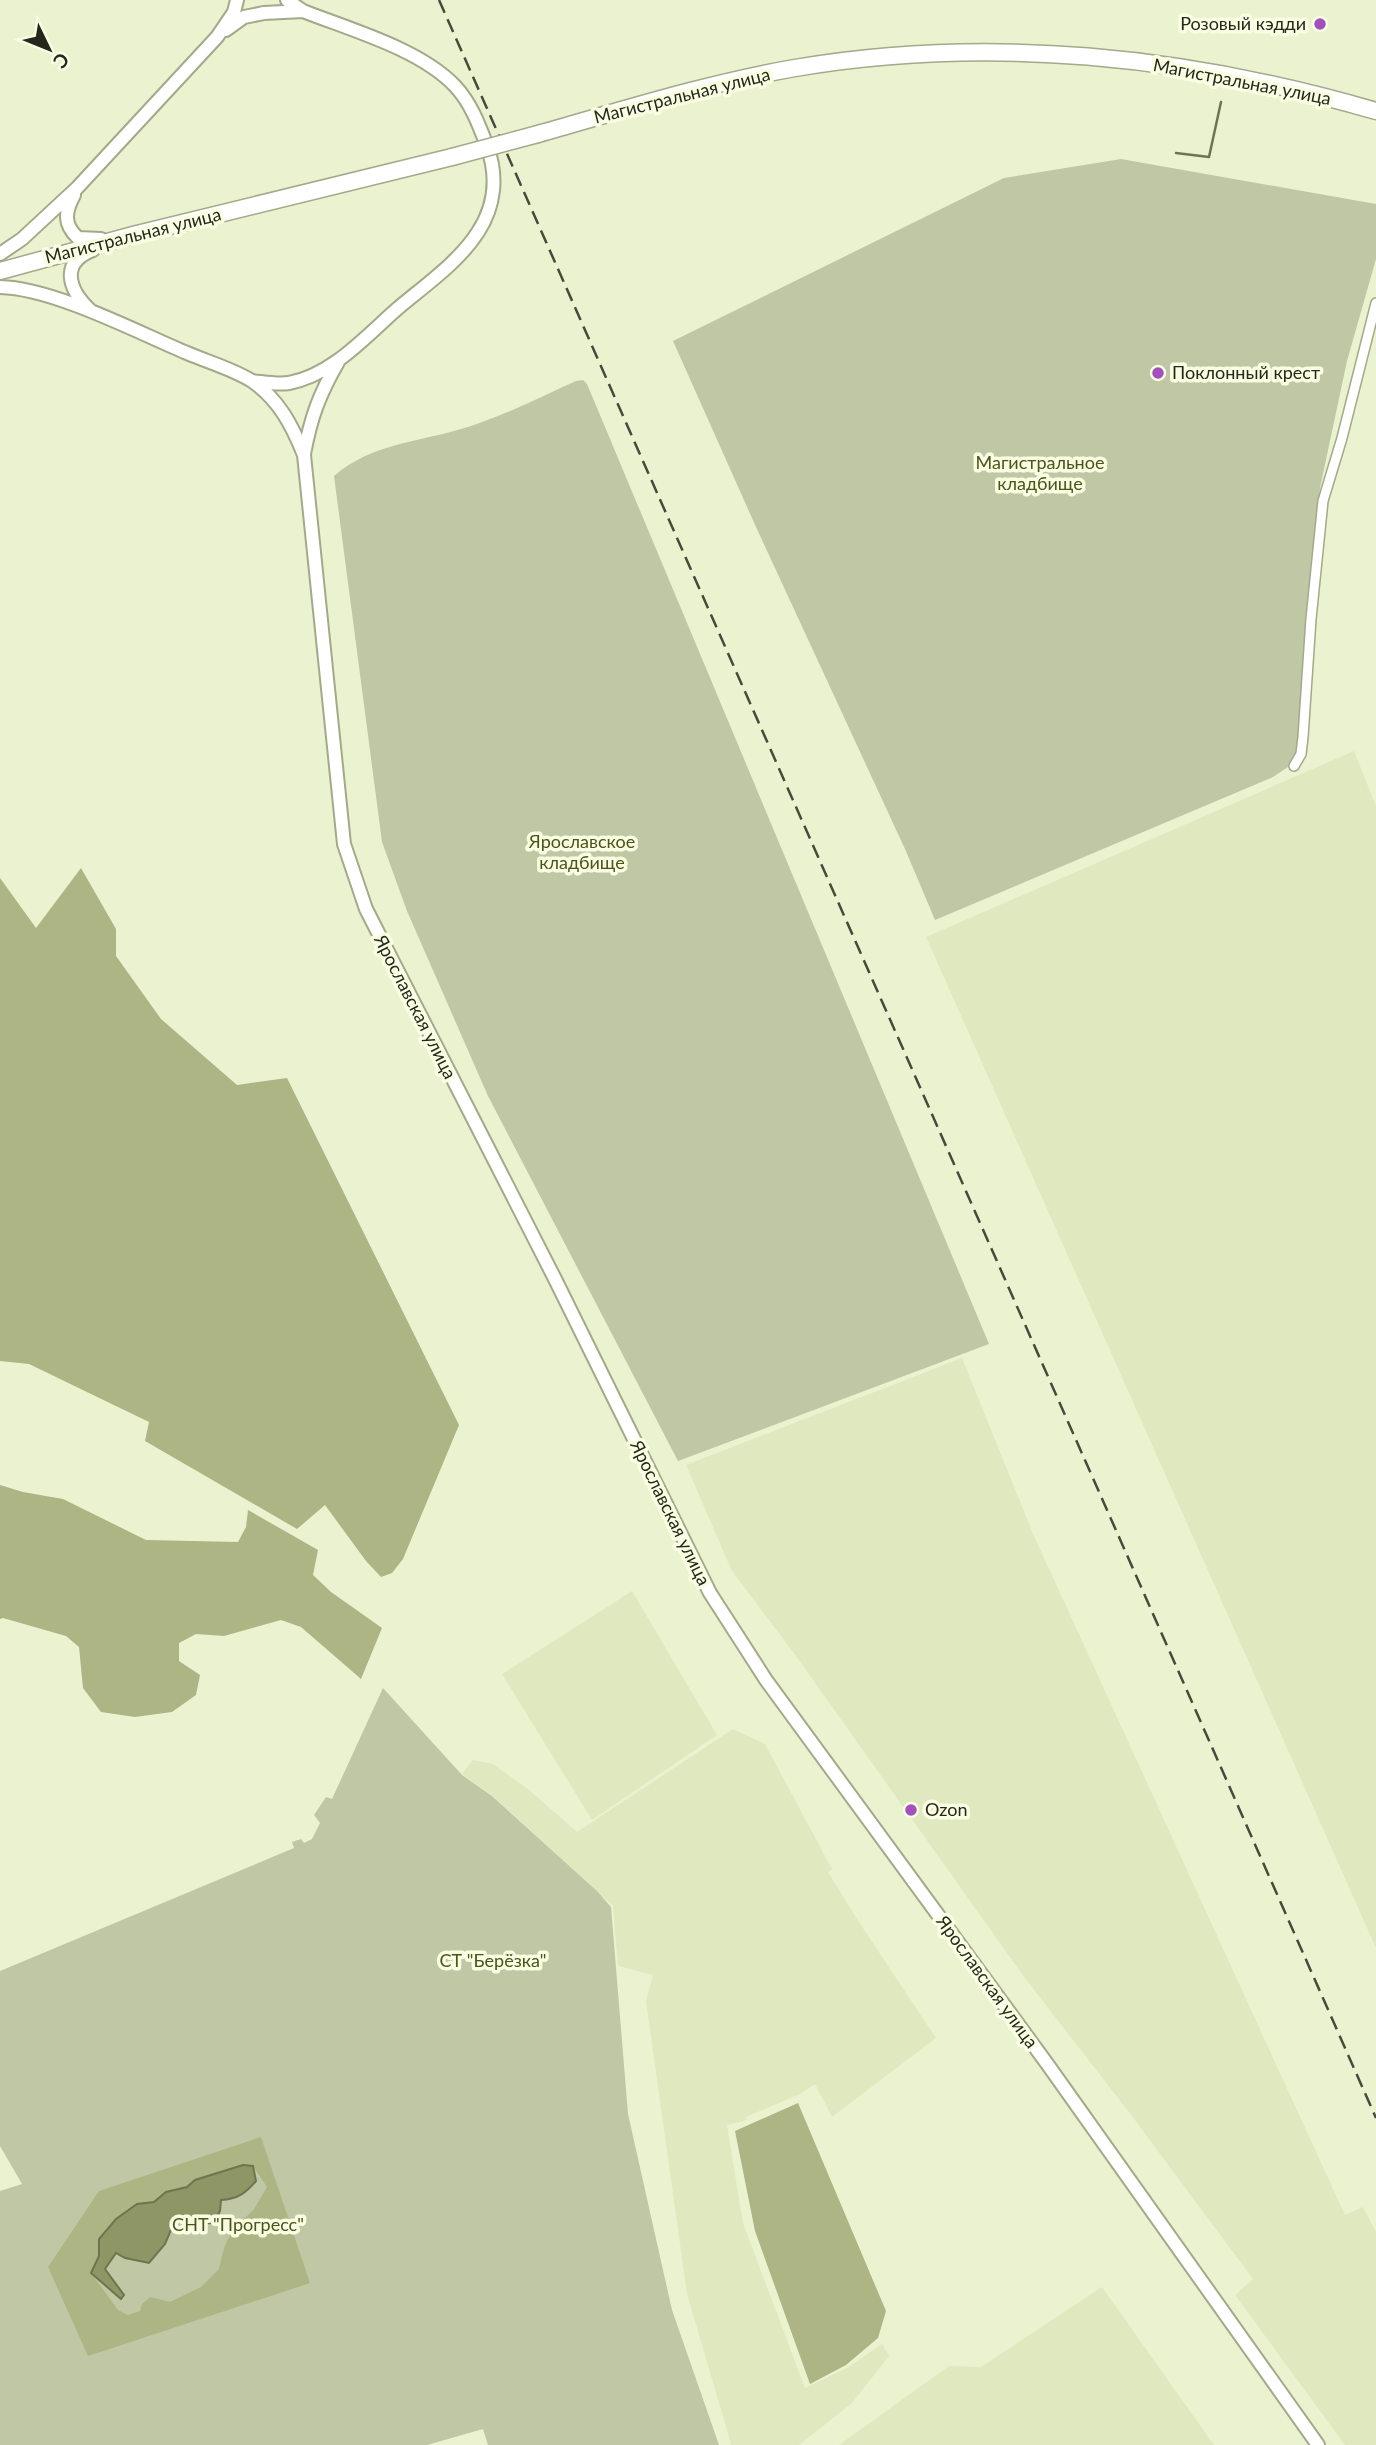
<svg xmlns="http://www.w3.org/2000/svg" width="1376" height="2445" viewBox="0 0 1376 2445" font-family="Lato,sans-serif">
	<rect width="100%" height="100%" fill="#ebf2d0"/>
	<path fill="#e0e8bf" d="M1354,751L1376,806V1948L926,937Z
		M962,1358L1034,1536L1345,2215L1363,2207L1376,2232V2445H1345L1235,2295L1253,2279L1132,2116L1024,1977L796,1656L732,1571L686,1465Z
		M632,1591L717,1735L592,1820L502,1674Z
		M733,1729L765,1744L832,1869L828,1872L857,1919L936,2038L832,2117L815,2084L800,2094L746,2117L747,2120L727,2125L743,2223L805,2388L847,2368L882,2344L889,2356L852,2403L799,2445H731L727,2430L687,2294L646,2001L653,1975L618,1966L613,1906L493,1796L462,1774L473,1760L493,1764L528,1789L577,1832Z
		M1102,2287L1214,2445H839L949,2366L981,2367Z"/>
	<path fill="#c0c7a5" d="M1121,159L1376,204V259L1347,361L1320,488L1296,756L1288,767L1273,777L935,920L905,849L756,527L673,341L1004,178Z
		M583,380L587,384L989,1344L678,1461L488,1096L407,911L382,842L334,476C373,442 423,442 471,426C507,414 541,397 576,381Z
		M383,1688L462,1775L492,1796L598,1892L611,1907L628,2114L672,2310L719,2445H488L483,2429L427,2445H0V2191L22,2184L0,2146V1971L294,1848L292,1842L301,1839L304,1843L312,1839L320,1823L314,1815L326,1797L332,1799Z"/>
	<path fill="#acb583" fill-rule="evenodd" d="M81,868L116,929V956L161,1019L237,1085L287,1078L459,1425L403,1559L392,1573L381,1577L366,1561L325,1505L297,1529L145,1441L149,1422L29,1364L0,1361V878L36,928Z
		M0,1485L23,1492L63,1499L146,1540L238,1542L246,1527L248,1510L318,1550L313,1575L331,1592L382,1628L361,1679L301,1627L281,1620L224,1636L196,1634L179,1643V1661L200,1675L196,1695L172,1712L135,1717L101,1712L83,1688L79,1647L66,1636L3,1618L0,1619Z
		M798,2103L886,2311L878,2338L846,2365L810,2384L755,2231L735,2131Z
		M261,2137L310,2283L88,2356L48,2267L99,2191ZM243,2165L253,2166L267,2187L254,2209L232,2231L224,2248L219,2269L201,2287L170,2302L150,2297L142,2304L140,2311L128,2315L118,2310L91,2273L99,2256L137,2204L154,2202L166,2192L187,2187L195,2180Z"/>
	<path fill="#8d9664" stroke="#6e754e" stroke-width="2" d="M243,2165L253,2166L256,2181C246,2193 238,2199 221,2200L220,2211L214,2223L189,2224L181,2218L171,2230L165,2244L149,2263L125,2258L116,2253L105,2269L124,2295L121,2299L91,2273L99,2256V2239L116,2219L137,2204L154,2202L166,2192L187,2187L195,2180Z"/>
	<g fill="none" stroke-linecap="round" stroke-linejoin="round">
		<path stroke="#6e754e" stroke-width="2.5" d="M1176,153L1209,157L1221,102"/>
		<defs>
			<path id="street" d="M1294,766L1301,754L1303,737L1311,619L1323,501L1342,438L1376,303"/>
			<path id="secondary" d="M226,30L244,17L264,13L303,11
				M74,195C65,212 63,224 78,238L101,239
				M0,254L22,239L77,188L217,37L234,12L237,0
				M0,287C53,288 137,332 187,353C208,362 233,369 252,381C279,400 292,425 304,455L344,844L366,909L555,1279L710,1593L766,1680L1048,2065L1318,2445
				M90,310C69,290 59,263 93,250
				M252,381C263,382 277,385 289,383C332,375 365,337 397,309C424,286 459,262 478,232C495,206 498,176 487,146C479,125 471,103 455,86C420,49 351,30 303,11L287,0
				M304,454C311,417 319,395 338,362"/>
			<path id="highway" d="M538,134C623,110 708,83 795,68C989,35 1188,56 1376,111
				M0,271L137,234L452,157"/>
		</defs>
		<use href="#street" stroke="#a3a989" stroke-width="12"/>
		<use href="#secondary" stroke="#a3a989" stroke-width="16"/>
		<use href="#highway" stroke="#a3a989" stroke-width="19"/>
		<use href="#street" stroke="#fff" stroke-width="9"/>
		<use href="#secondary" stroke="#fff" stroke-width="12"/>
		<use href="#highway" stroke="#fff" stroke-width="16"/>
		<path stroke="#474a3a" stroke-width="2.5" stroke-dasharray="14 7" stroke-linecap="butt" d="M439,0L1376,2118"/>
		<defs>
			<path id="highway-bridge" d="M452,157L538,134"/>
		</defs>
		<use href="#highway-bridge" stroke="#a3a989" stroke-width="19" stroke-linecap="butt"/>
		<use href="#highway-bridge" stroke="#fff" stroke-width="16"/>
	</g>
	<g fill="#a34fbe" stroke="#f9fee3" stroke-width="2.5">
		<circle cx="1320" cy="24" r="7"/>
		<circle cx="1158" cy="373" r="7"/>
		<circle cx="911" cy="1810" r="7"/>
	</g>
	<g text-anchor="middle" stroke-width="7" stroke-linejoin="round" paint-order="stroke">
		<g font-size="18" fill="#25271a" stroke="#f9fee3" text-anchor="start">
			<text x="1306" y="30" text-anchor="end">Розовый кэдди</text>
			<text x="1172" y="379">Поклонный крест</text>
			<text x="925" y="1816">Ozon</text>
		</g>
		<g font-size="18" fill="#25271a" stroke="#f9fee3">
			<text transform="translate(1242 82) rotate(11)" y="6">Магистральная улица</text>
			<text transform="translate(682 96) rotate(-14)" y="6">Магистральная улица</text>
			<text transform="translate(133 236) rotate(-14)" y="6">Магистральная улица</text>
			<text transform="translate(415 1007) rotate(63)" y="6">Ярославская улица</text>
			<text transform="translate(670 1513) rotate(64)" y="6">Ярославская улица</text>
			<text transform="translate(987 1982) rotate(54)" y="6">Ярославская улица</text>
		</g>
		<g font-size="18" fill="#4b531a" stroke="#f9fee3">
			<text x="1040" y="469">Магистральное<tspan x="1040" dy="21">кладбище</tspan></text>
			<text x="582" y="848">Ярославское<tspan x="582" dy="21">кладбище</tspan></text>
			<text x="493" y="1967">СТ "Берёзка"</text>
			<text x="238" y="2231">СНТ "Прогресс"</text>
		</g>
	</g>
	<g transform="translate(49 49) rotate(133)" stroke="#f9fee3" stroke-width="5" paint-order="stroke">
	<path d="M0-5L12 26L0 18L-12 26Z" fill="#25271a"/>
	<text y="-10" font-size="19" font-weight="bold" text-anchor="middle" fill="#25271a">С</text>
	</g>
</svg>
